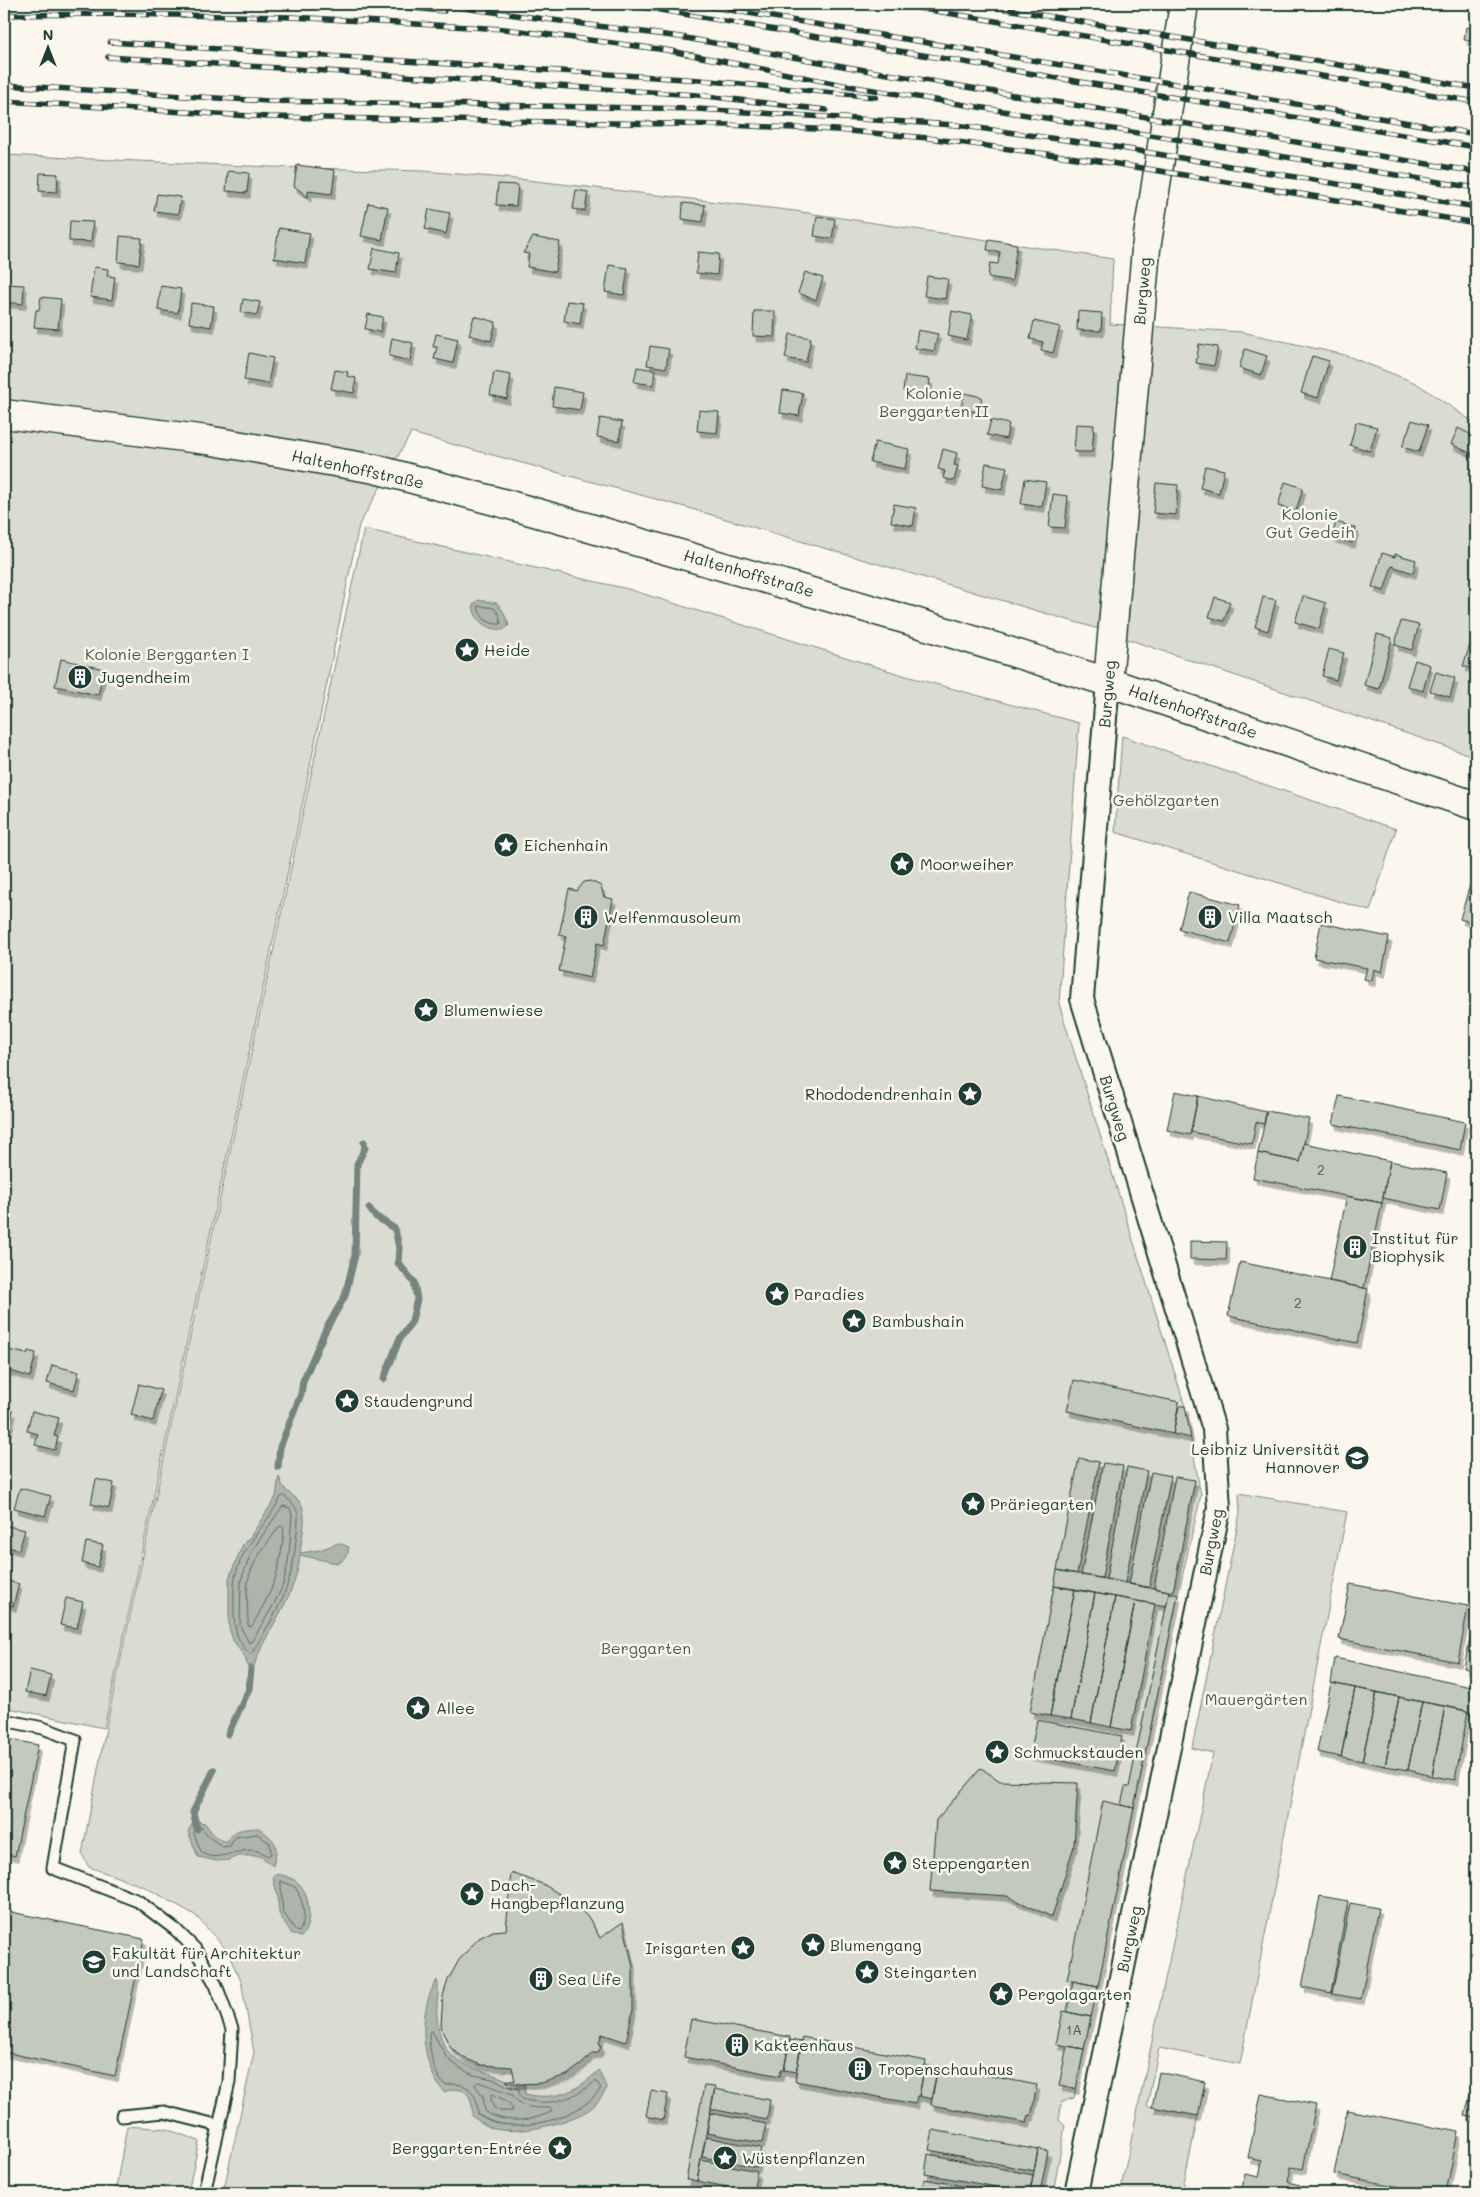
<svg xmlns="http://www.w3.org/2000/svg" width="1480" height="2197" viewBox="0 0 1480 2197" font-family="Mali,sans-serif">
	<defs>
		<filter id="shadow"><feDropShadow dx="3" dy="5.5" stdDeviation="0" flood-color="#0004"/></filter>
	</defs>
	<rect width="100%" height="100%" fill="#fbf7ec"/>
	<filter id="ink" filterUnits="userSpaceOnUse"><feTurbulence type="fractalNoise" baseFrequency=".02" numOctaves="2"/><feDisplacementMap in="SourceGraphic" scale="10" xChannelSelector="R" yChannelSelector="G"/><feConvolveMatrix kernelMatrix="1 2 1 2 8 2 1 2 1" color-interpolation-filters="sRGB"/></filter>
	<g filter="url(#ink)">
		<path fill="#dbdcd1" stroke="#7d8c82" d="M4,155L270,167L423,171L527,180L795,211L1113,259L1110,324L1242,332L1345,355L1416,383L1476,424V757L1092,627L685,507L411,433L359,525L304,796L104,1728L4,1707Z
			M364,529L628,589L906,676L1079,723L1059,1004L1185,1406L1201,1495L1178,1595L1074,2098L1062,2101L1059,2120L1065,2126L1053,2193H223L254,2052L241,1981L226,1949L195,1915L145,1887L89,1867L82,1854L106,1728Z
			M1122,736L1396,829L1370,911L1115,832Z
			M1239,1493L1347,1512L1240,2064L1159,2048L1147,2106L1198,2116L1182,2193H1120L1213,1753L1192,1748L1240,1513Z
			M127,2126L167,2129L199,2141L188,2193H115Z"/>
		<path fill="#adb4aa" stroke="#74847b" d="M478,600L497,603L503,611L509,625L503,630C487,629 475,623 473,605Z
			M279,1476C284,1492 287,1490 298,1500C310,1511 301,1539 300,1553L319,1550L339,1543L349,1547L348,1553L341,1562L336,1563L300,1555C295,1605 261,1632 251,1677L245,1658L233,1640L229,1628V1578L243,1544L250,1537L276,1497Z
			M194,1821L205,1823C210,1831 217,1840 227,1842C231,1828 246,1829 259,1828C277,1842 279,1844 273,1866L260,1856H239L229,1860L217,1861L198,1857L188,1831Z
			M275,1874C283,1875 291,1877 297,1882C311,1893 313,1925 301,1937L292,1934L279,1914L278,1897L273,1878Z
			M437,1980C440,1991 436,2003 437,2015C440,2067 469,2064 507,2080V2081L525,2084V2094C555,2101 577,2092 599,2070L607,2088C602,2097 596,2106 587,2111C565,2124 513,2137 489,2127C483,2124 477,2120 472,2116C474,2096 465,2084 444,2092C420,2065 417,2010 437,1980Z"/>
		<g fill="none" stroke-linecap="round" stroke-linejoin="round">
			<path stroke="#586d63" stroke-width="1" d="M481,606L494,608L499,614L501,624C490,625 480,619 478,607Z
				M284,1496C303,1510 298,1518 296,1540C292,1589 277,1611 252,1653L250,1654C236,1641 234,1627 234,1609C234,1599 233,1587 235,1577C241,1547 267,1525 281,1497Z
				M283,1506L290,1508L292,1514C290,1539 290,1564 282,1587C274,1606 262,1624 252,1641L249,1643L240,1626L241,1580L252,1551Z
				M282,1526L284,1528C280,1572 274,1588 252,1626L249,1627L248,1624C248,1610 246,1595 248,1581C252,1560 268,1543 279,1527Z
				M198,1827L202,1828L208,1836L223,1847L230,1846L235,1837L257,1834L270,1843L271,1854L268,1856C246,1840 222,1864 204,1854C199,1851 196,1838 194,1833Z
				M281,1881L295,1887C303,1900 308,1918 299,1932L296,1931L283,1912Z
				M432,2031L447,2058L460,2068L471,2074L496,2080L507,2086L519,2089C519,2091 519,2094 520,2096C522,2100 527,2100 531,2101C556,2106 577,2096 596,2081L601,2088C581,2120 509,2138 478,2114C477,2092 469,2081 445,2085C432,2073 430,2052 429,2034Z
				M479,2082L512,2094C520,2109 535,2108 550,2108L552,2111C534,2122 502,2124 485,2111L483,2096L475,2085Z
				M492,2094L507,2101L513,2108L512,2111H500L493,2107L491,2097Z"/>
			<path stroke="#74847b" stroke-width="7" d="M369,1208L375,1216L395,1229L399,1248L398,1263L414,1282L417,1299L412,1321L399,1340L384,1379
				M278,1467L280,1447L301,1394L303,1381L325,1331L345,1296L355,1255L357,1164L365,1148L364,1142
				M228,1734L249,1689L251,1669
				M197,1829L193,1812L214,1770"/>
		</g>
		<path fill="#c4c9be" stroke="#1f3d34" filter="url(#shadow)" d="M1466,27L1476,29V41L1464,40Z
			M297,165L335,170L332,194L308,191V197L294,186Z
			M228,171L249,173L247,193L226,191Z
			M40,173L58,174L57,192L39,191Z
			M498,184L518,185L516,206L496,205Z
			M576,190L588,192L585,211L573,209Z
			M157,194L181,197L178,214L154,211Z
			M368,203L388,207L382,240L361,236Z
			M683,203L705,205L703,222L682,219Z
			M429,209L450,213L446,234L425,229Z
			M817,216L835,219L832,239L814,236Z
			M70,221L93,222L91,242L69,241Z
			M279,228L310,233L305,263L274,258Z
			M120,236L142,238L139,264L118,262Z
			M533,237L560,242L555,272L527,267L529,254L523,253Z
			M989,239L1017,244L1012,281L988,277L990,263L998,264L1000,252L987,250Z
			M374,248L399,253L396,273L370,269Z
			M698,252L719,254L717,275L696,273Z
			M609,265L628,268L624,295L605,292Z
			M94,267L108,269L107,276L115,277L112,300L90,297Z
			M805,272L823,278L816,300L798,293Z
			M927,276L948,279L945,299L924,296Z
			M4,284L24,285L23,304L4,302Z
			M161,286L181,289L178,313L158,310Z
			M41,297L61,299L58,329L34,327L36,310H39Z
			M243,299L260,302L257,315L241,312Z
			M567,301L583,303L580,324L564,321Z
			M191,303L214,306L211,327L189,323Z
			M754,311H775L774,337L753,336Z
			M952,311L972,315L967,340L948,336Z
			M1078,311L1102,313L1101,331L1077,330Z
			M368,314L383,317L380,332L365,329Z
			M474,316L496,322L491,341L469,335Z
			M1034,321L1060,327L1053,353L1041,350L1043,342L1030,339Z
			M918,330L938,334L934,351L915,348Z
			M436,334L458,339L453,363L434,359L437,347H433Z
			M790,334L811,338L806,362L785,358Z
			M392,338L413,343L410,361L389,356Z
			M1199,344L1218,347L1214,366L1196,363Z
			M650,346L669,349L666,368L647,365Z
			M1245,349L1267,356L1261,375L1239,368Z
			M249,353L273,358L268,384L244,380Z
			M1312,356L1329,361L1318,398L1301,393Z
			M637,367L655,370L653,385L634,382Z
			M335,370L348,372L347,376L356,378L354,393L331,389Z
			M494,372L511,375L507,399L490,395Z
			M905,376L930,379L928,394L903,391Z
			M554,387L583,392L580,410L552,406Z
			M783,390L803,393L799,416L780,413Z
			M964,393L982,397L978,412L961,409Z
			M699,410L719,412L717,433L697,431Z
			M600,418L622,422L619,441L597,437Z
			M991,420L1009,424L1006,439L987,435Z
			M1412,420L1428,425L1419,452L1402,447Z
			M1356,422L1377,427L1370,451L1350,445Z
			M1076,424L1094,425L1092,452H1074Z
			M1458,428L1476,437V445L1472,454L1451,444Z
			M875,442L909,449L905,469L870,462Z
			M943,449L957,453L954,465L958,466L954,481L943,478L945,471L938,469Z
			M986,463L1007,467L1002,490L982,486Z
			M1205,466L1224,470L1219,493L1200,488Z
			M1025,479L1046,482L1042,507L1021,504Z
			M1285,482L1303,488L1296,511L1278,506Z
			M1156,483L1178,485L1176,515L1153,513Z
			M1053,494L1068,496L1065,528L1049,527Z
			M894,504L916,508L913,526L891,522Z
			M1336,522L1356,528L1352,543L1332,537Z
			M1382,553L1395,557V554L1416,560L1413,573L1392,566L1384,591L1372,587Z
			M1303,596L1326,603L1319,629L1295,622Z
			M1215,597L1230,602L1224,621L1209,617Z
			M1263,597L1276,600L1268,631L1255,627Z
			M1401,621L1419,625L1412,650L1395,645Z
			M1377,634L1392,638L1379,689L1364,685Z
			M1472,639L1476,641V670L1463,666Z
			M1329,649L1344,653L1336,680L1322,676Z
			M61,659L104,669L98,695L55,686Z
			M1415,660L1430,665L1423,691L1407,686Z
			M1436,672L1455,678L1450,697L1430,691Z
			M591,881L601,886L604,897L613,899L604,945L597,943L590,978L559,971L566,936L559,935L569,889L577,891L584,882Z
			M1471,881L1476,882V924L1460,919Z
			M1189,892L1240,905L1230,943L1179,929Z
			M1321,923L1389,937L1382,972L1374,969L1372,981L1364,979L1367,968L1314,958Z
			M1175,1091L1198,1096L1190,1135L1167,1130Z
			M1198,1096L1266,1112L1264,1124L1256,1122L1252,1144L1191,1132Z
			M1339,1096L1465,1122L1460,1150L1333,1124Z
			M1267,1111L1309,1119L1300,1162L1258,1153Z
			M1304,1143L1390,1161L1382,1203L1253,1178L1258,1153L1300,1162Z
			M1390,1161L1447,1173L1440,1210L1383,1198Z
			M1347,1196L1382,1203L1364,1288L1329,1281Z
			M1190,1241L1227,1242L1226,1260L1190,1259Z
			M1240,1262L1368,1289L1357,1343L1228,1316Z
			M9,1350L27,1354L28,1351L36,1353L30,1377L4,1369Z
			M52,1365L79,1372L74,1390L47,1383Z
			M1074,1380L1179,1402L1173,1434L1067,1411Z
			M139,1384L161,1390L153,1421L131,1415Z
			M1179,1406H1185L1191,1438L1173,1434Z
			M4,1408L13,1411L7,1436L4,1435Z
			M32,1411L59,1418L54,1436L58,1437L55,1450L35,1445L38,1434L27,1431Z
			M1079,1458L1099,1462L1077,1574L1057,1570Z
			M1103,1463L1123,1466L1102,1578L1081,1575Z
			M1127,1467L1147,1471L1125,1583L1106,1579Z
			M1151,1472L1171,1476L1149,1588L1129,1584Z
			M1175,1477L1195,1480L1173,1592L1154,1588Z
			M96,1479L114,1483L109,1508L91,1504Z
			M20,1488L51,1496L45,1516L14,1508Z
			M4,1525L25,1530L19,1550L4,1546Z
			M86,1542L103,1545L98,1567L82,1563Z
			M1057,1570L1169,1591L1166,1606L1054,1586Z
			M4,1580L19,1584L13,1606L4,1603Z
			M1350,1584L1468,1606L1458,1662L1339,1639Z
			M1054,1586L1075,1589L1050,1716L1030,1712Z
			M1075,1589L1095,1593L1071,1719L1050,1716Z
			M1095,1593L1115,1597L1091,1723L1071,1719Z
			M1169,1593L1178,1595L1134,1808L1121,1805L1125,1787H1129Z
			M1115,1597L1135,1601L1111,1727L1091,1723Z
			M66,1598L83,1602L77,1628L60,1625Z
			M1135,1601L1155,1604L1131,1731L1111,1727Z
			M1476,1606V1671L1464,1668Z
			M1335,1658L1476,1688V1713L1331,1683Z
			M30,1670L51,1675L46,1696L25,1692Z
			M1331,1683L1355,1688L1341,1757L1317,1752Z
			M1355,1688L1377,1692L1362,1761L1341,1757Z
			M1377,1692L1399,1697L1385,1766L1362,1761Z
			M1399,1697L1422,1702L1408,1770L1385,1766Z
			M1422,1702L1445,1706L1432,1776L1408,1770Z
			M1445,1706L1468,1711L1455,1780L1432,1776Z
			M1037,1720L1122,1736L1115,1771L1030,1755Z
			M4,1738L38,1745L15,1856L4,1853Z
			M981,1768L1000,1781L1078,1783L1074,1846L1052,1917L1007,1896L930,1891L936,1820Z
			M1103,1801L1134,1808L1098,1986L1067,1980Z
			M511,1873L543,1884L572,1902L589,1918L600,1938L623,1922L633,1967V2010L626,2042L602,2034L599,2042L601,2047L598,2053H592L583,2063L567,2075L541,2083L520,2084L507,2082V2080L515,2081L512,2067L481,2065L464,2058L451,2048L443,2033L441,2025L443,1996L448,1980L459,1960L479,1938L493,1931L506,1930Z
			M1320,1896L1348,1901L1331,1993L1302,1987Z
			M1350,1903L1378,1908L1361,1999L1332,1994Z
			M6,1911L144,1939L115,2076L4,2052V1913H6Z
			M1073,1981L1098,1986L1091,2017L1067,2012Z
			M1063,2011L1091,2017L1084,2049L1056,2044Z
			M691,2019L790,2037L784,2070H781L780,2076L684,2057Z
			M802,2037L926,2061L919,2096H917L915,2104L795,2081Z
			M790,2040L802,2042L796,2072L784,2070Z
			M1067,2046L1084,2049L1076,2089L1059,2086Z
			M925,2065L938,2068L931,2099L919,2096Z
			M938,2066L1037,2085L1031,2116L1029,2115L1027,2123L931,2105Z
			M1159,2072L1205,2082L1198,2116L1152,2107Z
			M704,2086L715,2087L697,2181L686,2180Z
			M715,2089L770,2100L767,2120L711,2109Z
			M651,2091L668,2094L663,2120L646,2116Z
			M1261,2094L1316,2105L1303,2169L1291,2167L1288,2182L1300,2185L1298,2193H1241L1245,2174L1259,2177L1262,2161L1248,2158Z
			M1470,2095L1476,2097V2118L1465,2116Z
			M1347,2110L1458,2132L1446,2193H1430L1334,2174Z
			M710,2113L766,2124L762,2143L707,2133Z
			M933,2130L1038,2150L1034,2171L929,2150Z
			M706,2137L761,2148L757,2167L702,2157Z
			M1038,2149L1048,2151L1040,2193H1030Z
			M928,2154L1033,2175L1030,2193L925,2174Z
			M701,2160L757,2171L753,2192L697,2181Z
			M924,2179L1000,2193H921Z"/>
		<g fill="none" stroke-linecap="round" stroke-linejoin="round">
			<defs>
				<path id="lane" d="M4,1720L43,1728L75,1740L53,1868L138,1901L176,1930L195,1949L216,1985L232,2029L229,2082L204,2193
					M122,2116L164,2112L220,2126"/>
				<path id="street" d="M1076,2193L1219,1508L1214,1429L1082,999L1108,682"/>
				<path id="secondary" d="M4,414L207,440L375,469L510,505L908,620L1108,682L1476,806
					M1108,682L1146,249L1184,4"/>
			</defs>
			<use href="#lane" stroke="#1f3d34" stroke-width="15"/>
			<use href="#street" stroke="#1f3d34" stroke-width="26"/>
			<use href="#secondary" stroke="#1f3d34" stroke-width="31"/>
			<use href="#lane" stroke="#fbf7ec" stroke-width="11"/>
			<use href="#street" stroke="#fbf7ec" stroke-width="22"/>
			<use href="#secondary" stroke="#fbf7ec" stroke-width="28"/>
			<defs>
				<path id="rail" d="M369,4L444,11
					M433,4L680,37L876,72L1476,172
					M625,4L1110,87L1476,147
					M694,4L1476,134
					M894,4L1476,102
					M976,4L1476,88
					M4,15L113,14L291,17L505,29L666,50L843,85L1476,188
					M110,42L700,80L876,97
					M108,57L697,95L826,110
					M4,85L268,101L697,109L956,125L1109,146L1476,207
					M4,101L268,117L727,125L837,130L928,138L1099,161L1476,223"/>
			</defs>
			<use href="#rail" stroke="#1f3d34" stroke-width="5.5"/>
			<use href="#rail" stroke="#fbf7ec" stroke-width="4" stroke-dasharray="11" stroke-linecap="butt"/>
		</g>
	</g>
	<defs>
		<symbol id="sight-disc" viewBox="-11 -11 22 22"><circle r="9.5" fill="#1f3d34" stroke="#fbf7ec"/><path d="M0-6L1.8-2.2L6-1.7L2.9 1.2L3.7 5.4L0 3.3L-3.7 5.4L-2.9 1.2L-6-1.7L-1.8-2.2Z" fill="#fff"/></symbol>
		<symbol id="building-disc" viewBox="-11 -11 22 22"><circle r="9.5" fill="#1f3d34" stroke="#fbf7ec"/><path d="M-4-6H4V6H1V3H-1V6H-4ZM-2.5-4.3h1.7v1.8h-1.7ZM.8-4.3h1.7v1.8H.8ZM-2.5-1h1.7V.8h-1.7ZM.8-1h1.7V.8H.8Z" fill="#fff"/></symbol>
		<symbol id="university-disc" viewBox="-11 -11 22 22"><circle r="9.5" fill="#1f3d34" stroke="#fbf7ec"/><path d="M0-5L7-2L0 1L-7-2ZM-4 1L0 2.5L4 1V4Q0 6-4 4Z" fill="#fff"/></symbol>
	</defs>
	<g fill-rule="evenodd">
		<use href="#sight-disc" x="453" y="636" width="28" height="28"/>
		<use href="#building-disc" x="66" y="663" width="28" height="28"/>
		<use href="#sight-disc" x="492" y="831" width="28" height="28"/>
		<use href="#sight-disc" x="888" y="850" width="28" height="28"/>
		<use href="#building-disc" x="572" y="903" width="28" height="28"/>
		<use href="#building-disc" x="1196" y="903" width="28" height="28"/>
		<use href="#sight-disc" x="412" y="996" width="28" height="28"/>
		<use href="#sight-disc" x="956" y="1080" width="28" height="28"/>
		<use href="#building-disc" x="1341" y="1233" width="28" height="28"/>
		<use href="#sight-disc" x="763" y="1280" width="28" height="28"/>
		<use href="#sight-disc" x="840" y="1307" width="28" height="28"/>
		<use href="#sight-disc" x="333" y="1387" width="28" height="28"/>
		<use href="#university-disc" x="1343" y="1444" width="28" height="28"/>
		<use href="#sight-disc" x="959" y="1490" width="28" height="28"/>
		<use href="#sight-disc" x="404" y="1694" width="28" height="28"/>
		<use href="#sight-disc" x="983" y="1738" width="28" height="28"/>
		<use href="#sight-disc" x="881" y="1849" width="28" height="28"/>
		<use href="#sight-disc" x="458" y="1880" width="28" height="28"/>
		<use href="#sight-disc" x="799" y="1931" width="28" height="28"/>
		<use href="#sight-disc" x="729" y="1934" width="28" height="28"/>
		<use href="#university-disc" x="80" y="1948" width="28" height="28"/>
		<use href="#sight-disc" x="853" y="1958" width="28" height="28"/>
		<use href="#building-disc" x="527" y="1965" width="28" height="28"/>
		<use href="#sight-disc" x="987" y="1980" width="28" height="28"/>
		<use href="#building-disc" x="723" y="2031" width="28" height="28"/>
		<use href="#building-disc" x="846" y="2055" width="28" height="28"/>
		<use href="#sight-disc" x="546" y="2134" width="28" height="28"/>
		<use href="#sight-disc" x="711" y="2144" width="28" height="28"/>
	</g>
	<g text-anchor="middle" stroke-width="5" stroke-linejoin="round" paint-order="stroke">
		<g font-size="14" fill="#486056">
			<text x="1321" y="1175">2</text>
			<text x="1298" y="1308">2</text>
			<text x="1074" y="2035">1A</text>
		</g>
		<g font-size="16" fill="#1f3d34" stroke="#fbf7ec">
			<text transform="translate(1142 291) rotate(-85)" y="6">Burgweg</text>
			<text transform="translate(358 469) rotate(12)" y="6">Haltenhoffstraße</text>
			<text transform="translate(749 573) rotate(16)" y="6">Haltenhoffstraße</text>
			<text transform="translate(1107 694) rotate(-85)" y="6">Burgweg</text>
			<text transform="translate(1193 711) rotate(19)" y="6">Haltenhoffstraße</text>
			<text transform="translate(1115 1108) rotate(73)" y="6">Burgweg</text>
			<text transform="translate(1211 1542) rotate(-79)" y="6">Burgweg</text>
			<text transform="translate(1129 1939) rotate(-78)" y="6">Burgweg</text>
		</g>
		<g font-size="16" fill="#455d53" stroke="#fbf7ec">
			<text x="934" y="399">Kolonie<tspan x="934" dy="18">Berggarten II</tspan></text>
			<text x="1310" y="520">Kolonie<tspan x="1310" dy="18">Gut Gedeih</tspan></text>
			<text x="167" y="660">Kolonie Berggarten I</text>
			<text x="1166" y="806">Gehölzgarten</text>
			<text x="646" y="1654">Berggarten</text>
			<text x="1256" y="1705">Mauergärten</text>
		</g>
		<g font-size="16" fill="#1f3d34" stroke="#fbf7ec" text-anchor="start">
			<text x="484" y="656">Heide</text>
			<text x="98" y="683">Jugendheim</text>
			<text x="524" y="851">Eichenhain</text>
			<text x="920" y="870">Moorweiher</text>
			<text x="604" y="923">Welfenmausoleum</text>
			<text x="1228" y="923">Villa Maatsch</text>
			<text x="444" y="1016">Blumenwiese</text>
			<text x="952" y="1100" text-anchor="end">Rhododendrenhain</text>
			<text x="1372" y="1244">Institut für<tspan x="1372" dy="18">Biophysik</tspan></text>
			<text x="794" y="1300">Paradies</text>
			<text x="872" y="1327">Bambushain</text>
			<text x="364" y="1407">Staudengrund</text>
			<text x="1340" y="1455" text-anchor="end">Leibniz Universität<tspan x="1340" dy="18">Hannover</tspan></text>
			<text x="990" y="1510">Präriegarten</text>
			<text x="436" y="1714">Allee</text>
			<text x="1014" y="1758">Schmuckstauden</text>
			<text x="912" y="1869">Steppengarten</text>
			<text x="490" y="1891">Dach-<tspan x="490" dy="18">Hangbepflanzung</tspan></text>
			<text x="830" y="1951">Blumengang</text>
			<text x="726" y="1954" text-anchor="end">Irisgarten</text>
			<text x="112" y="1959">Fakultät für Architektur<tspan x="112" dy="18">und Landschaft</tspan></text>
			<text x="884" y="1978">Steingarten</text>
			<text x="558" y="1985">Sea Life</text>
			<text x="1018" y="2000">Pergolagarten</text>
			<text x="754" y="2051">Kakteenhaus</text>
			<text x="878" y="2075">Tropenschauhaus</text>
			<text x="542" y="2154" text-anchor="end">Berggarten-Entrée</text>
			<text x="742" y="2164">Wüstenpflanzen</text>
		</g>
	</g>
	<rect width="1480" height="2197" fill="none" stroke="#fbf7ec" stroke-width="20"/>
	<rect x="10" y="10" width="1460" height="2177" fill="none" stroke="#1f3d34" stroke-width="2" filter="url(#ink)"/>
	<g transform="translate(48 48)" stroke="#fbf7ec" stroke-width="4" paint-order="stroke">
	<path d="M0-4L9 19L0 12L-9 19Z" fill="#1f3d34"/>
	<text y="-8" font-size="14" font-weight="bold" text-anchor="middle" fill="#1f3d34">N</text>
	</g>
</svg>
